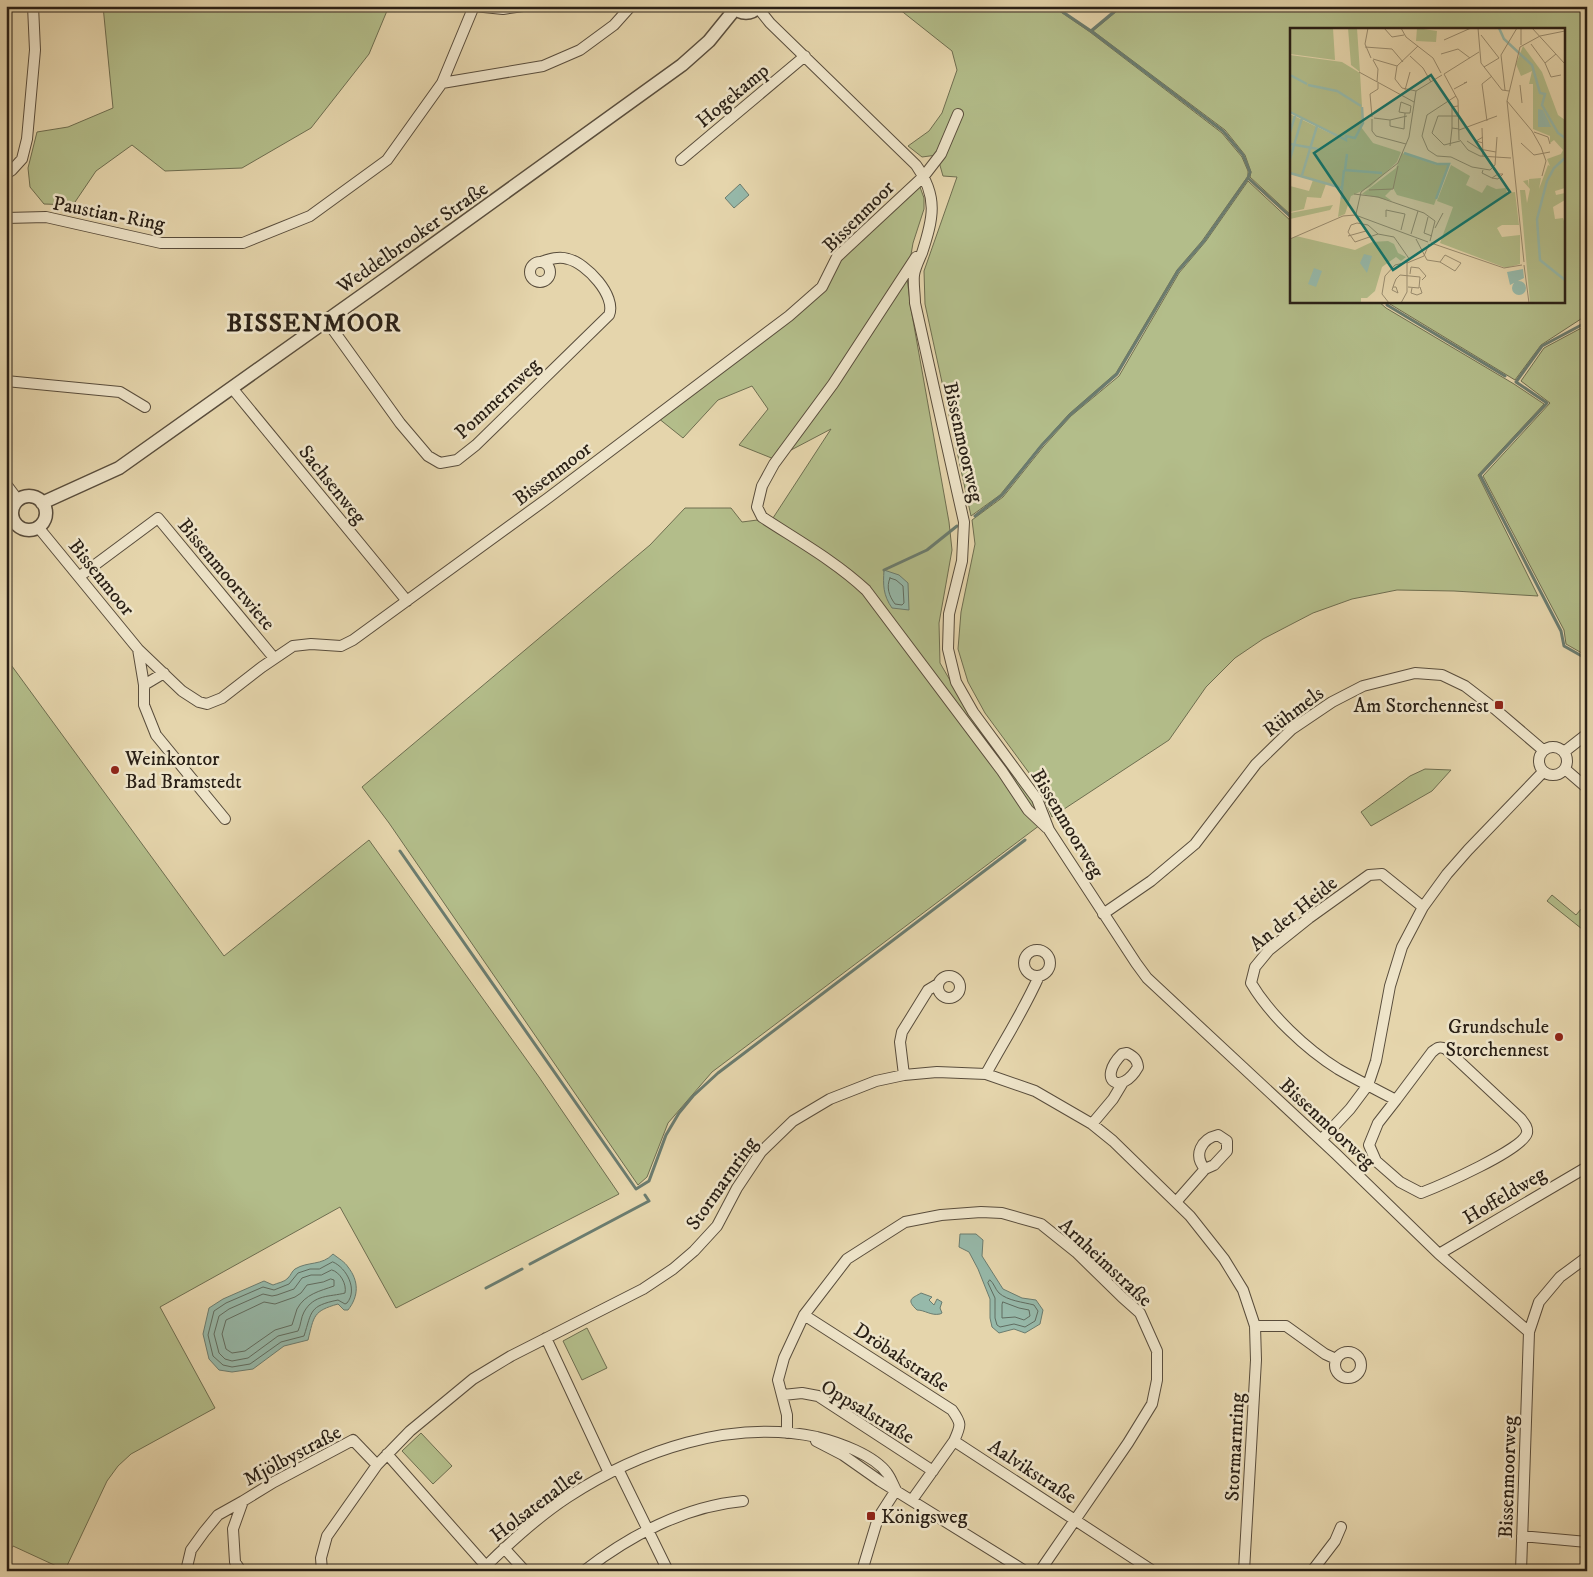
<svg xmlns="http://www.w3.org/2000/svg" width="1593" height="1577" viewBox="0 0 1593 1577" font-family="'IM FELL DW Pica',serif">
	<rect width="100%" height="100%" fill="#e5d5ac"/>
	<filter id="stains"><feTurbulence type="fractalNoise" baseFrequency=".004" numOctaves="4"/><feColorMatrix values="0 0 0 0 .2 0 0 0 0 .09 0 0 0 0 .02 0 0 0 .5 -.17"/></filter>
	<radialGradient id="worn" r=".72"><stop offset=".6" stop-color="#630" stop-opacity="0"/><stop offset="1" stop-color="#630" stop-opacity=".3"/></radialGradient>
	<path fill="#b3bd8a" stroke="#6e6e50" d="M103,6H389L369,54L311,128L242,168L165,171L132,145L96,171L73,205L44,204L30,187L28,168L37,132L68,127L113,108Z
		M897,6H932L934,8L949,6H1052L1090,32L1222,133L1242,157L1248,171V176L1202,241L1177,270L1116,373L1069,414L1041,445L1000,495L971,516L925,304L924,271L957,177L943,176L937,155L922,157L908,146L929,131L942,113L957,70L952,51L899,9Z
		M1123,6H1587V315L1541,345L1515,380L1385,301H1564V29H1292V216L1250,177L1251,172L1245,155L1225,130L1093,31Z
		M1248,181L1292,222V301H1378L1386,308L1514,384L1544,404L1478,475L1538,596L1454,591L1397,590L1352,599L1313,613L1263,639L1235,658L1206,687L1169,740L1052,817L1038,785L985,713L968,682L958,649L961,612L975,544L972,520L1003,497L1043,447L1071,416L1119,376L1179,273L1206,241Z
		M920,187L924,198V209L913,243L907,278L911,309L949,522L952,550L939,623L940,663L980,732L1033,797L1044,822L712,1072L668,1123L647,1177L638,1185L389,823L362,787L650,545L685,508H731L742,522L773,518L831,429L774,459L739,445L768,409L752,386L718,400L683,438L658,418L792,317L838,259L915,188Z
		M1587,325V656L1566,644L1564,630L1483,476L1550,403L1521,381L1544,348Z
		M6,658L224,956L369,840L539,1077L619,1194L396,1308L340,1207L160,1307L215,1408L131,1454L118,1466L107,1481L65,1570L13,1546L6,1558Z
		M1425,769L1451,770L1432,791L1371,826L1361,812L1410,776Z
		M1552,895L1576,915L1587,902V933L1547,901Z
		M587,1328L607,1368L582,1380L563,1341Z
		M421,1433L452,1466L433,1484L402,1451Z"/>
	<path fill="#96b9aa" stroke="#6b7c6f" d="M740,184L749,195L734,208L725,198Z
		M884,570L899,575L908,583L909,610L892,608C883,595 883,585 884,570Z
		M960,1234H976L983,1240L982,1256L1003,1289L1022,1298L1036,1300L1043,1310L1040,1324L1025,1333L1014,1329L999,1333L992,1327L990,1318V1299L978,1269L969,1252L959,1247Z
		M333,1254C338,1258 345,1262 348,1267C359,1281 359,1296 348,1310H344L338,1304C313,1311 314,1316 308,1340L284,1346L253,1369L232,1372L219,1370L209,1359L203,1334L209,1308L223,1299L264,1281L273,1285C277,1283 285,1282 288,1278C291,1275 292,1271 295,1269C308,1261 322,1266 333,1254Z
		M921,1293L932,1297L929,1300L934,1305L937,1299L942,1302L940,1308L942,1313L940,1314C931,1316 925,1310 917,1310C905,1299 913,1298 921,1293Z"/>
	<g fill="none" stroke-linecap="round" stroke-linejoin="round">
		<path stroke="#606c60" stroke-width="1" d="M890,578L896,580L903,586L904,603L902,605L895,604C889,596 886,587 890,578Z
			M333,1262C347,1268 358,1290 347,1303L345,1304L338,1300C309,1306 312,1311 304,1336L281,1342L250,1364L232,1367L223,1365L213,1356L208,1335L214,1311L226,1303L263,1287L274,1290L289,1284L298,1273L310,1269H319Z
			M332,1270C340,1272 347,1284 345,1293C330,1297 314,1294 304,1312C301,1317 301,1325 298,1331L278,1336L248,1358L232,1361L225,1359L219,1353L214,1334L219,1316L229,1309L263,1294L272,1296L277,1295L294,1289L302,1278L311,1275H321Z
			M331,1279L334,1280V1286C320,1291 305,1294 297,1309C295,1314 294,1320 292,1325L275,1330L245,1351L232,1353L226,1349L222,1334L226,1320L264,1302L275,1304L295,1297L301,1293L307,1285L323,1282Z
			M990,1280C994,1283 995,1289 999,1293C1008,1301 1023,1302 1034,1305L1038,1311L1035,1321L1025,1327L1014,1324L1000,1327L997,1325L995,1318V1298L988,1283Z
			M1003,1302L1019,1308L1029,1310L1030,1316L1024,1320L1015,1317L1002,1318V1305Z"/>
		<path stroke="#6b7c6f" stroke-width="3" d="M1054,6L1091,31L1121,6
			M1091,31L1223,131L1243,155L1250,172L1248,178
			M1387,305L1505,376
			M1587,322L1542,346L1516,382L1547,403L1480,475L1561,631L1564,646L1587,659
			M975,516L1002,495L1042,445L1070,415L1117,374L1178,271L1204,241L1248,178L1292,218
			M884,570L927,550L957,526
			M400,851L636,1189L649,1181L666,1135L679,1113L693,1096L718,1073L1025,840
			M530,1264L649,1201L645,1195
			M486,1288L522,1269"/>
		<defs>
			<path id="minor" d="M474,6L503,9L523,6
				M758,8L770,23L916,165C939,197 933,219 922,253C919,260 915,268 914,275C913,284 915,294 915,303L964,522L962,561L949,614L948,649L956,682L973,712L1037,799L1049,830L1136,963L1147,978L1336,1154L1439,1254L1529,1332L1521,1571
				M442,83L543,66L580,50L614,25L631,6
				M681,160L805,56
				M6,174L12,170L22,159L27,139L35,50L33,6
				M6,218L46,217L161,243H243L310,216L387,160L442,83L474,6
				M916,257L833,384L774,464L762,486L757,507L762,517C797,540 835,561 866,590L1002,771L1028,810L1047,828
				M530 272a10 10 0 1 1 20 0a10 10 0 1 1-20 0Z
				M326,320L400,423L428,456L440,463L457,460L476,445L609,315C617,296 586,263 568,259C559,256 550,259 541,262
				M6,381L120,392L145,407
				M232,388L407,601
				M6,484L18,500
				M38,527L138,649L182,691L199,702L207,704L222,698L262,667L293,646L311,644L341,646L353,640L548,498L789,316L822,287L837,257L924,176L941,154L958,114
				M80,576L158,518L274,658
				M138,649L144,685V705L156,735L225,819
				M144,685L164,673
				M1539 761a14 14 0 1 1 28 0a14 14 0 1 1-28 0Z
				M1564,752L1587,734
				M1565,769L1587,788
				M1103,914L1151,881L1195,844L1256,764L1292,729L1332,702L1363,686L1415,673L1442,675L1465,686L1495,709L1543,750
				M1024 963a13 13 0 1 1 26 0a13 13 0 1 1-26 0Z
				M938 987a11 11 0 1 1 22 0a11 11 0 1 1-22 0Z
				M1127,1053C1134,1057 1137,1059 1138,1067C1121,1097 1096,1080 1122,1054Z
				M986,1074C1004,1041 1024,1010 1039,976
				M904,1075L900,1042L902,1032L928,990L938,984
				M1396,1100L1378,1123L1369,1145L1376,1161L1400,1182L1421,1193C1439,1186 1523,1150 1527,1133C1528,1127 1524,1123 1521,1119L1446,1049C1439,1046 1437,1048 1432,1052L1396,1100C1377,1090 1357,1080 1338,1069C1306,1049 1270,1015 1251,983L1255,967L1269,950L1309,918L1369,875L1382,874L1423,907
				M1092,1124L1113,1099L1122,1084
				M1218,1135L1227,1141V1151L1214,1165L1205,1169C1193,1155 1201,1139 1218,1135Z
				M1321,1140L1350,1109L1368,1085L1376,1061L1390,986L1402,947L1423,907L1447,874L1468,850L1543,772
				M1176,1202L1205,1169
				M1439,1254L1587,1167
				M804,1315L952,1410C962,1424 961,1425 954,1441
				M1255,1326H1286L1325,1354L1336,1359
				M1529,1332L1539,1302L1560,1277L1587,1257
				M546,1338L609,1473
				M1335 1365a13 13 0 1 1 26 0a13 13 0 1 1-26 0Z
				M783,1395L802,1393L818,1396L933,1471
				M787,1433V1415L778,1380L784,1358L804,1315L847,1259L905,1222L941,1215L981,1212L1002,1213L1041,1224L1076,1252L1122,1297L1140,1313L1157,1351V1380L1152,1404L1128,1443L1040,1571
				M816,1441L843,1455L880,1481L1025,1571
				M387,1454L486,1566
				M618,1469L668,1571
				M912,1500L954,1441L1153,1571
				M1522,1536L1587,1542
				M504,1548L525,1571
				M186,1571L191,1550L204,1532L218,1515L243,1501
				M241,1571L235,1562L233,1529L243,1501L274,1482L353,1440L377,1465
				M322,1571L321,1558L327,1536L377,1465L410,1431L473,1379L511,1356L643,1289L673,1269L694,1251L717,1226L737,1188L761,1152L793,1121L830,1099L876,1081L904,1075L937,1072L986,1074L1035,1091L1092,1124L1113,1141L1190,1216L1224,1259L1243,1290L1255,1326L1256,1360L1244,1571
				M481,1571C508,1544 536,1518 568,1497C640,1450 731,1419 817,1437C838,1442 874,1455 887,1473C891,1478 893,1485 896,1490
				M584,1571C629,1536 685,1506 743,1501
				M862,1571L878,1518L896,1490
				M1312,1571L1335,1541L1341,1527"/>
			<path id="tertiary" d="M733,6C741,15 751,15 759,6
				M12 513a17 17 0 1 1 34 0a17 17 0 1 1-34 0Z
				M42,503L119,468L388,277L682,65L709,41L735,9"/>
		</defs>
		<use href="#minor" stroke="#594d3c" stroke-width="12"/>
		<use href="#tertiary" stroke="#594d3c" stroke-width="15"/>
		<use href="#minor" stroke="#eee4c9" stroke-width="10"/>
		<use href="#tertiary" stroke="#eee4c9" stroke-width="12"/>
	</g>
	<g fill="#8f2418" stroke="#eee4c9" stroke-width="2">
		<rect x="1494" y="700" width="10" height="10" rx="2.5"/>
		<circle cx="115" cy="770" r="5"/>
		<circle cx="1559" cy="1037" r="5"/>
		<rect x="866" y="1511" width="10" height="10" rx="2.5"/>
	</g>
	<g text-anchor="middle" stroke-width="5" stroke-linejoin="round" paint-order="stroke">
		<g font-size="20" fill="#2a2016" stroke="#eee4c9">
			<text transform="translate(732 95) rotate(-40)" y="7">Hogekamp</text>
			<text transform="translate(109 213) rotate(11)" y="7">Paustian-Ring</text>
			<text transform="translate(858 216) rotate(-45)" y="7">Bissenmoor</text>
			<text transform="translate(412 237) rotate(-35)" y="7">Weddelbrooker Straße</text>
			<text transform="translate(497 398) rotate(-43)" y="7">Pommernweg</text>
			<text transform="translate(964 442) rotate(77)" y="7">Bissenmoorweg</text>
			<text transform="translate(552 473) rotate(-37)" y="7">Bissenmoor</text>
			<text transform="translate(333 484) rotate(51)" y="7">Sachsenweg</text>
			<text transform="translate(227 574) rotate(50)" y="7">Bissenmoortwiete</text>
			<text transform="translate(102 577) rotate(51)" y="7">Bissenmoor</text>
			<text transform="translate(1293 711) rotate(-37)" y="7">Rühmels</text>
			<text transform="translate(1068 823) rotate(59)" y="7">Bissenmoorweg</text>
			<text transform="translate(1293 913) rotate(-39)" y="7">An der Heide</text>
			<text transform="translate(1328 1123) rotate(43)" y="7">Bissenmoorweg</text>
			<text transform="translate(721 1183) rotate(-55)" y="7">Stormarnring</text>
			<text transform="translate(1504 1195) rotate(-31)" y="7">Hoffeldweg</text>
			<text transform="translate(1106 1262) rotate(43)" y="7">Arnheimstraße</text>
			<text transform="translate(902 1357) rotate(33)" y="7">Dröbakstraße</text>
			<text transform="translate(868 1411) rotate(31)" y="7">Oppsalstraße</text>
			<text transform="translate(1234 1447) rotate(-87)" y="7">Stormarnring</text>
			<text transform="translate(292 1455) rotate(-28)" y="7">Mjölbystraße</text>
			<text transform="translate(1033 1471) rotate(33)" y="7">Aalvikstraße</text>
			<text transform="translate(1507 1477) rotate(-88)" y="7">Bissenmoorweg</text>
			<text transform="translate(536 1504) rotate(-37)" y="7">Holsatenallee</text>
		</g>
		<g font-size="20" fill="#2a2016" stroke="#eee4c9" text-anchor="end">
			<text x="1489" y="712">Am Storchennest</text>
			<text x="125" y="765" text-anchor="start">Weinkontor<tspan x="125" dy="23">Bad Bramstedt</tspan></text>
			<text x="1549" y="1033">Grundschule<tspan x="1549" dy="23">Storchennest</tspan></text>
			<text x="881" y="1523" text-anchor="start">Königsweg</text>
		</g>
		<g font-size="25" font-weight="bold" letter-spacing="1" fill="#2a2016" stroke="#eee4c9">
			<text x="314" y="331">BISSENMOOR</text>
		</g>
	</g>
	<g transform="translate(1290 28)">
		<rect width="275" height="275" fill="#e5d5ac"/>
		<path d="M0,0H43L45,32L0,26ZM58,0H67L70,44L61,37ZM127,0L147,3L146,14L126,13ZM233,18L252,44L268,87L275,92V160L265,163L266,167L275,165V172L263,179L265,191L273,190L275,196V275H240L230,162H235L237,175L240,161L233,153L238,152L239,159V151L251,150L249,161L258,137L260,138L257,131L271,126L273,122L264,112L260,115V108L243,101V56H239L242,43L231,48L226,36ZM0,27L52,34L70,45L73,95L71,99L83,115L111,124L107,134L80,159L61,168L55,186L48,189L52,160L36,156L31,170L17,169L14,181L0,184V158L19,163L23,152L0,145V86L48,109L0,84ZM112,125L147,137L159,136L144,177L107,167L103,160L95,168L102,173L72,166L106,140ZM161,137L180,148L176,157L192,165L197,157L206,161L216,160L217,165L225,164L229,197H212L207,200L212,209L230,207V236L216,240L150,215L163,179L147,173ZM43,177L40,182L0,191V185ZM6,208L65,222L82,214L98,213L104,216L108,225L116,229L111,233L106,229L92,239L85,263L77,270H71V275H0V211Z" fill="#b3bd8a"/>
		<path d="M248,81L253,82L261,99H248ZM74,226L82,228L77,245L70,235ZM24,240L32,243L26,259L18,256ZM233,241L234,250L220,257L217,244ZM222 260a7 7 0 1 1 14 0a7 7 0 1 1-14 0Z" fill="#96b9aa"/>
		<path fill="none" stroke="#96b9aa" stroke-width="2.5" d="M209,0L214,11L242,37L250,65L255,66L252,77L268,105L275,110M0,47L17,56M18,57L47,63L71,78M0,84L56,112V108L65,110L73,95L72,79M0,104L5,88M0,116L28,121M114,125L147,136H159L146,171M57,126L55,142L92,145M275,130L264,140L257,153L247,191L250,232L275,252M0,131L12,90M0,145L52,160V171M12,147L27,98M52,160L54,142"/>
		<path fill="none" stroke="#9a8d70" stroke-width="1" d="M78,0L75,16L81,30M94,0L102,9L114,7M111,0L116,9L143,30L151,45M188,0L191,35L212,62L219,63M231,0V17M242,0L275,36M191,7L209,30M154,12L181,0M241,16L255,35L266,26M75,19L102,21L113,34M151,26L168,21L180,30M120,28L133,40L141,54M83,31L107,38M83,32L88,41L87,54M255,35L261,49L271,47M194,39L209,30M69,44L124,74M154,46L168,72L169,112M154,46L189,24M230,57L232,75M164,61L177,54L174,55M115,62L120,44M215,62L211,27L227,0M126,63L112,60L105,51L107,38L128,18M166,68L137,87L132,108L138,122L147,128L161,129L182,139L200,142L205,137L207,109M217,73L242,103L251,119L256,133L252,148M168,78L162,79V100L169,101M168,88H148L142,105L154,117L170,113M82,89L80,66L88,61V55M84,90L100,92L117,88M82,91V103L86,108L116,116M100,92V98L114,101L115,85L109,84L111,74L121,78L120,85H115M197,93L192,56L202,48M192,100L193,128M169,102L207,88M244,104L258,109L260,116M193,109L186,113L193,115M170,112L178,122L190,128L221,130M177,113L189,121L206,124M231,115L244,127L260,124M160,118L162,100M193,142L192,145L202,150L208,146L203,141M202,150L208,151L213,146H208M79,162L103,161L108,138M64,166L88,169L134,185L145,193L140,213M66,186L71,164L108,135L119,109L126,63L152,47M68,188L138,214M96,189V182L115,186L111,202M138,189L134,205L142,208M145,200L153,185M88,206L78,197L67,195L61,197L58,204L65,214L88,206L104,209L120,232M121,206L128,183M58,208L76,203L80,207M0,211L53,188L65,187M126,211L137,232L150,234L165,243L171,235L155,227L150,234M141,215L214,240L232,237M234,234L217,73L230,19L250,8L275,3M234,237L239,275M120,246L121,239L129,240L136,248L132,252M103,259H106L108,265L102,262L104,256L106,251L110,247L130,249L129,260L118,259M122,260L121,265L127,267L132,265L130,259M99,275L92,266L95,248L105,237L118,234M111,275L117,264V235L134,228L139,216"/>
		<path fill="#0f766e" fill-opacity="0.15" stroke="#0f766e" stroke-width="2.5" d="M141,47L220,164L103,242L24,125Z"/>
		<rect width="275" height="275" fill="none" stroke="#2a2016" stroke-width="2.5"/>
	</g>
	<rect width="1593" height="1577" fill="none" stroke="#e5d5ac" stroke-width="25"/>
	<rect x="8" y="8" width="1578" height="1562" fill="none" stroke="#2a2016" stroke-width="2.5"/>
	<rect x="12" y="12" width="1568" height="1552" fill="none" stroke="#2a2016"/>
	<rect width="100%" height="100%" filter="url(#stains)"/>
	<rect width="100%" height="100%" fill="url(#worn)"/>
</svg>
